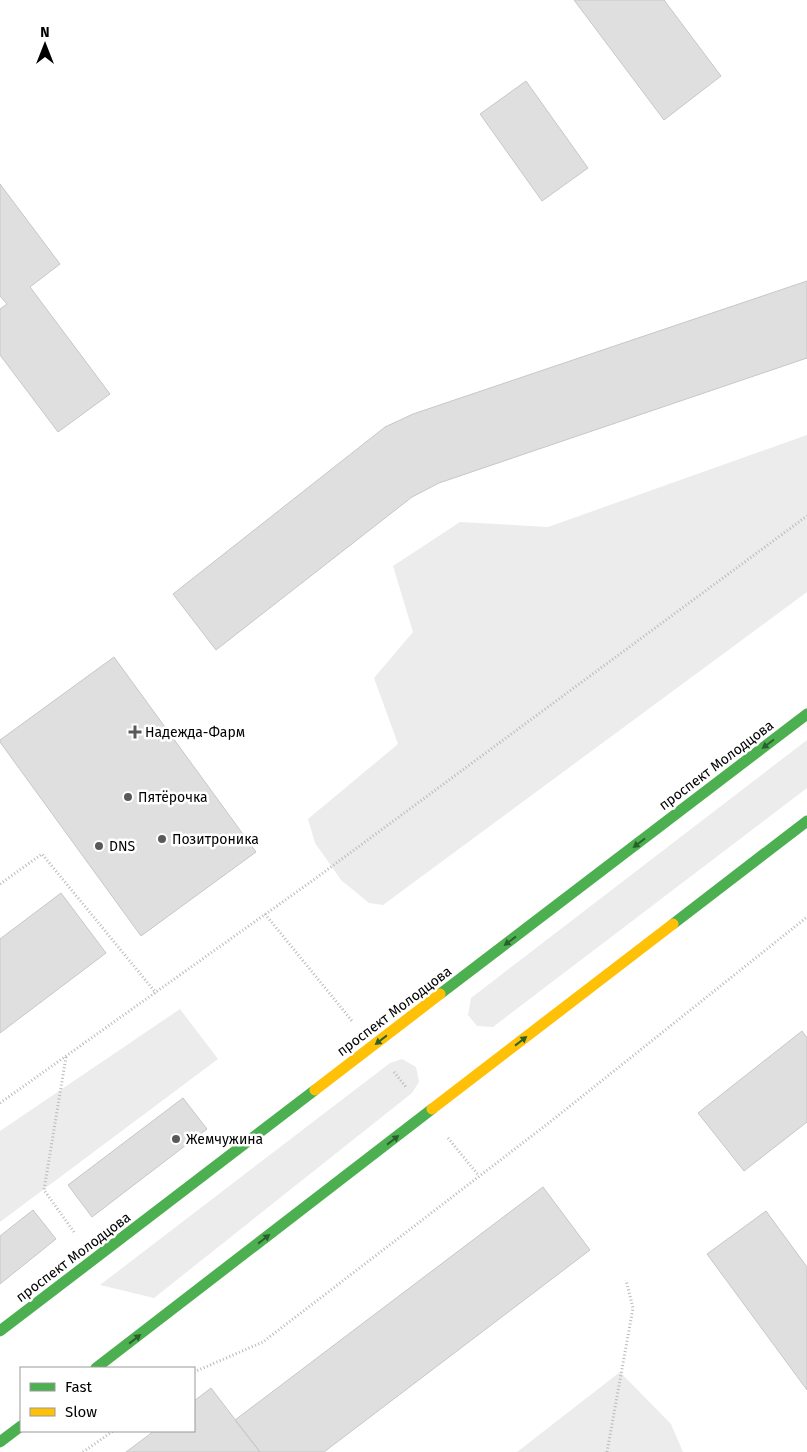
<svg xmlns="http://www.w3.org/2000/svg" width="807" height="1452" viewBox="0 0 807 1452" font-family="'Fira Sans',sans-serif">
	<rect width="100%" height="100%" fill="#fff"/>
	<path fill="#ececec" d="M807,435V592L383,905L369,903L341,880L315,843L308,819L398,744L374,678L413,632L393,566L460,522L548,527Z
		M807,740V788L493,1027L477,1026L468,1015L471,998Z
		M180,1009L218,1059L0,1222V1131Z
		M402,1059L416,1067L419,1082L412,1093L154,1298L100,1285L390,1063Z
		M620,1372L671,1424L683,1452H517Z"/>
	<path fill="#dfdfdf" stroke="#c7c7c7" d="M574,0H664L721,76L664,120Z
		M526,81L588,168L542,201L480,114Z
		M0,184L60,264L30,287L110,394L58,432L0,355V309L7,304L0,296Z
		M807,281V358L439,483L412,497L216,650L173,594L385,427L413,414Z
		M114,657L256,852L141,936L0,742V740Z
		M61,893L106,953L0,1033V939Z
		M802,1031L807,1038V1122L744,1171L698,1113Z
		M183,1098L207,1129L92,1217L68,1185Z
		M543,1187L590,1250L324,1452H260L235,1420Z
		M33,1210L56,1239L0,1284V1236Z
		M766,1211L807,1267V1390L707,1254Z
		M211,1388L260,1452H126L154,1431H194V1401Z"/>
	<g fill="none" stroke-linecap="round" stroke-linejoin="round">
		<path stroke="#b9b9b9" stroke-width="3" stroke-dasharray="1 2.5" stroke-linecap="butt" d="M0,884L42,854L156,993
			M265,914L352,1021
			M66,1057L44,1190L74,1232
			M394,1072L406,1087
			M0,1103L312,881L807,516
			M448,1138L479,1176
			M194,1372L263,1342L550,1122L807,917
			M83,1452L113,1431
			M607,1452L633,1308L626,1280"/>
		<path stroke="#4caf50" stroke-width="11" d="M673,924L807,821
			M440,994L807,714
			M0,1331L315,1090
			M96,1368L432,1109
			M0,1442L21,1426"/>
		<path stroke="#ffc107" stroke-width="11" d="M315,1090L440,994
			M432,1109L673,924"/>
	</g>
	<defs><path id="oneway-solid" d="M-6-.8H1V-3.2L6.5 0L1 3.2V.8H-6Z" transform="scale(1.25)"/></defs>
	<g fill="#2a602c">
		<use href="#oneway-solid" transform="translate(768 744) rotate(143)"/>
		<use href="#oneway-solid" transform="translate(639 843) rotate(143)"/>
		<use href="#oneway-solid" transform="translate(510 941) rotate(143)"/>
		<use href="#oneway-solid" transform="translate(381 1040) rotate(142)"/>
		<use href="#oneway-solid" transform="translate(521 1041) rotate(-38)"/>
		<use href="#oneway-solid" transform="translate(393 1140) rotate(-38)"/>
		<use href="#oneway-solid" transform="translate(264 1239) rotate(-38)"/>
		<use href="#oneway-solid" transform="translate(135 1339) rotate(-38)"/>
	</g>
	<g fill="#595959" stroke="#fff" stroke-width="2">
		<path d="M132.5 724.5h5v5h5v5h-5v5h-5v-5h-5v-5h5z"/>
		<circle cx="128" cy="797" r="5"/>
		<circle cx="162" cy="839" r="5"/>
		<circle cx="99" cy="846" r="5"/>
		<circle cx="176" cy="1139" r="5"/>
	</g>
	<g text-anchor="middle" stroke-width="5" stroke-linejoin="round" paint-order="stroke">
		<g font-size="14" fill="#000" stroke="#fff" text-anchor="start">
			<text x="145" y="737">Надежда-Фарм</text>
			<text x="138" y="802">Пятёрочка</text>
			<text x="172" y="844">Позитроника</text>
			<text x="109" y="851">DNS</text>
			<text x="186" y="1144">Жемчужина</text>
		</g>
		<g font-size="14" fill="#000" stroke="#fff">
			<text transform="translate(716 765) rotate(-37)" y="5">проспект Молодцова</text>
			<text transform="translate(394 1011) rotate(-37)" y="5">проспект Молодцова</text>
			<text transform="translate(73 1257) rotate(-37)" y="5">проспект Молодцова</text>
		</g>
	</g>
	<rect x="20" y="1367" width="175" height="65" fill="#ffffff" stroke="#999999"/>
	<rect x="30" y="1383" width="25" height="8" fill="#4caf50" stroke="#999999"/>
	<text x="65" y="1392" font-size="15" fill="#000000">Fast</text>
	<rect x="30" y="1408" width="25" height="8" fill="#ffc107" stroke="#999999"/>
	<text x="65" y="1417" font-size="15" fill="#000000">Slow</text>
	<g transform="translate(45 45)" stroke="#ffffff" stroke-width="4" paint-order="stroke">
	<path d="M0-4L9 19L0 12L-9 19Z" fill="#000000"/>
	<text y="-8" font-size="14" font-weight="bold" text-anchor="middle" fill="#000000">N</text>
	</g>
</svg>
